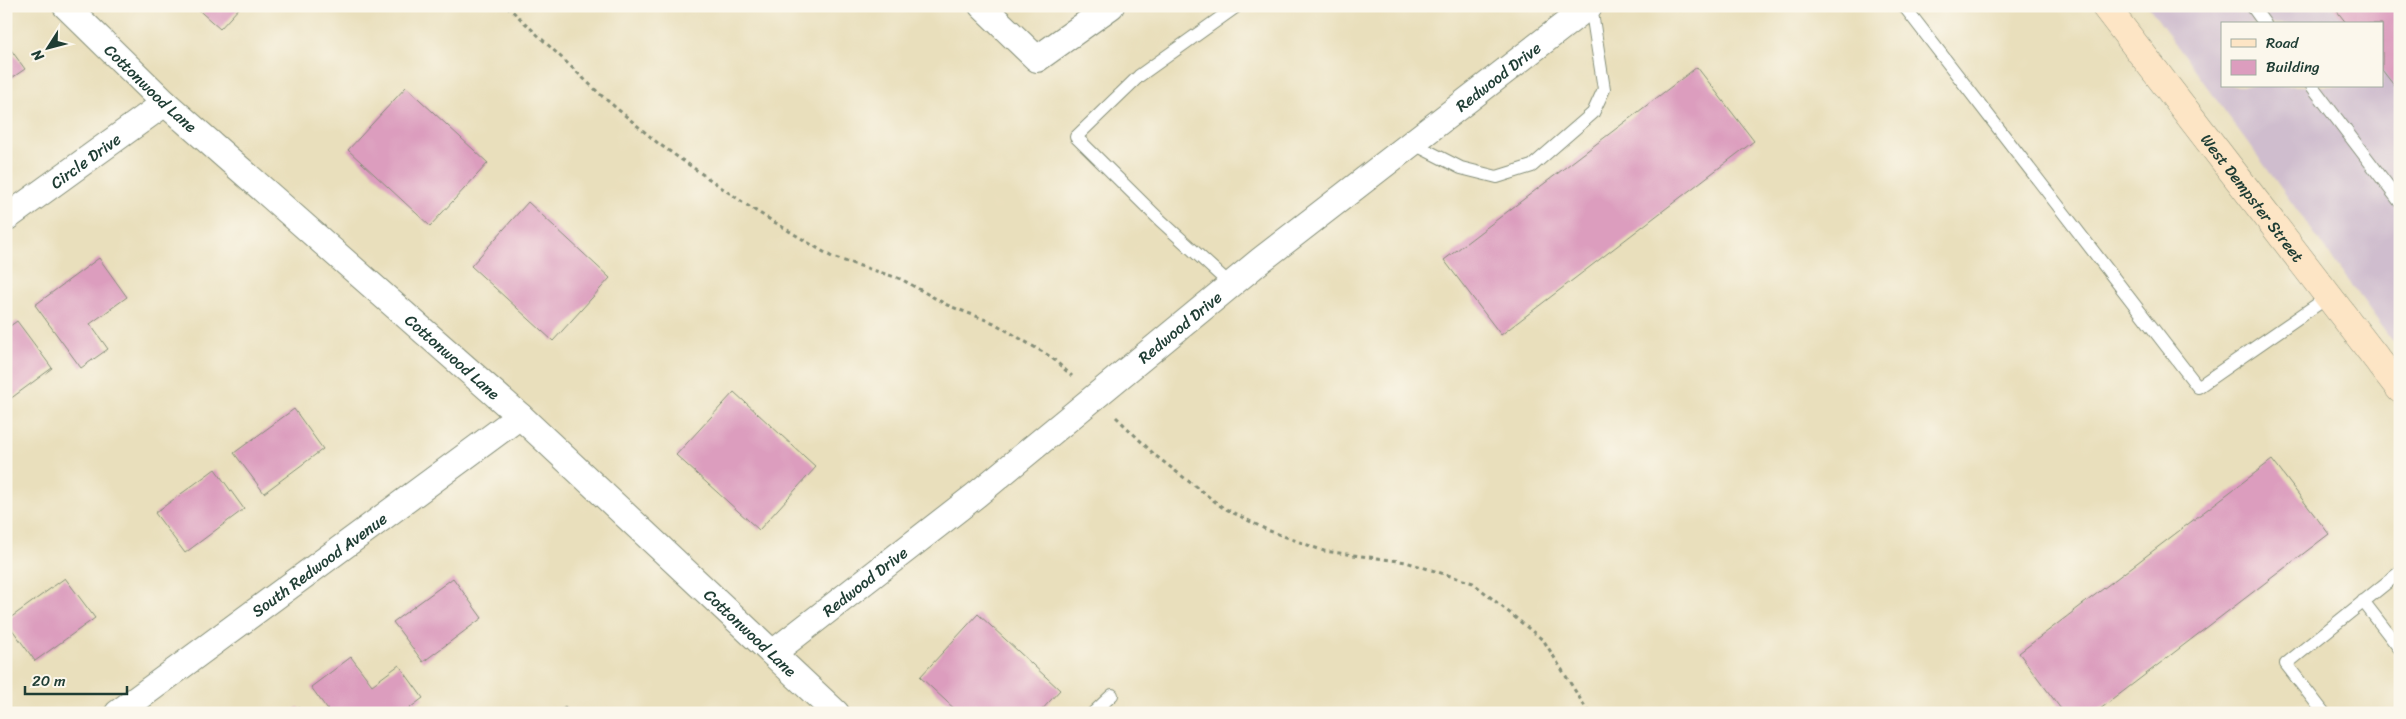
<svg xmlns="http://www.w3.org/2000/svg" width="2406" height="719" viewBox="0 0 2406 719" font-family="Sriracha,sans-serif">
	<rect width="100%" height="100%" fill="#fbf7ec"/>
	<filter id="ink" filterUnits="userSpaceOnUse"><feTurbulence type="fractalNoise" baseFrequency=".02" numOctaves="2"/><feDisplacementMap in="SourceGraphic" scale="10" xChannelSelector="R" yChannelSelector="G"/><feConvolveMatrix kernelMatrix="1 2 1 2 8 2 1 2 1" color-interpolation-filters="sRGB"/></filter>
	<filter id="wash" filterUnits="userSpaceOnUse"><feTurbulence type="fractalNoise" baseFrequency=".0096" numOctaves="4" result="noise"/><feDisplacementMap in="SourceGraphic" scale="20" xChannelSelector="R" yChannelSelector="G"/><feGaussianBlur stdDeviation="1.12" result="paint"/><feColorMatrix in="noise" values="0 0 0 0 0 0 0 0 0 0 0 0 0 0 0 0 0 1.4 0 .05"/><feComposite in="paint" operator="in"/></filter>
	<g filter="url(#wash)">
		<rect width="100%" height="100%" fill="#e9dfbc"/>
		<path fill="#cfbdce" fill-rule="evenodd" d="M2148,6H2400V351ZM2222,24H2382V86H2222Z"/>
		<g id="blocks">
			<path fill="#dc9dbe" d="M194,6H241L220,29Z
				M2333,6H2400V93L2382,70V24H2347Z
				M6,43L25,69L6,82Z
				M1697,67L1754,141L1501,335L1444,260Z
				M406,87L488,163L430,226L348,150Z
				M528,202L610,278L553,341L471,266Z
				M99,258L127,297L90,324L108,349L81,368L35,305Z
				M17,321L52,368L6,402V329Z
				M734,392L816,467L759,530L676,455Z
				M294,409L323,449L264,493L234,453Z
				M2272,460L2329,534L2095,713H2064L2019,653Z
				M215,469L244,509L185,553L155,513Z
				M65,578L95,618L35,661L6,621Z
				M453,578L482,618L423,662L393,622Z
				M978,614L1060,690L1039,713H959L920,677Z
				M351,657L372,685L399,665L423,698L403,713H330L311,687Z
				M298,707L302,713H290Z
				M565,707L570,713H557Z"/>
		</g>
	</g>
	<g filter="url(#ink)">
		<use href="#blocks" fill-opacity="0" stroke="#848e78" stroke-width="1"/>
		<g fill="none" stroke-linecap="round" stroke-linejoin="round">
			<defs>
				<path id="service" d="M1904,6L2198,387L2328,297
					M2252,6L2265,24
					M2312,86L2400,202
					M1412,143L1461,168L1497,177L1532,166L1593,113L1604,89L1591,6
					M1231,285L1160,220L1076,137L1139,76L1237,6
					M2363,601L2400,649
					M1093,713L1112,695
					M2324,713L2286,664L2400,572"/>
				<g id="minor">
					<path id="s1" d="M66,6L165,103L520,416L836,713"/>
					<path d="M982,6L1037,59L1111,6"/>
					<path id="s2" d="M6,218L165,103"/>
					<path id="s3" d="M774,652L976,495L1261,260L1589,6"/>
					<path id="s4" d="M118,713L520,416"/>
				</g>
				<g id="secondary">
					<path id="s5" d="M2105,6L2400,389"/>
				</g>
			</defs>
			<use href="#service" stroke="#848e78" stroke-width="14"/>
			<use href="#minor" stroke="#848e78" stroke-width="28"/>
			<use href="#secondary" stroke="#848e78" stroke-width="29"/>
			<path stroke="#848e78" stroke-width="3" stroke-dasharray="4 4" stroke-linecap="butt" d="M507,6L602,96L659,144L751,208L832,257L901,279L947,305L994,323L1051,357L1072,376
				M1116,417L1156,456L1222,507L1267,530L1324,551L1406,562L1473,583L1544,641L1589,713"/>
			<use href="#service" stroke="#fff" stroke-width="12"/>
			<use href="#minor" stroke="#fff" stroke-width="26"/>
			<use href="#secondary" stroke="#fde5c5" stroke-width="28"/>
		</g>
	</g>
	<g text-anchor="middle" stroke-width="4.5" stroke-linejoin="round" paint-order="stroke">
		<g font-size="16" fill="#1f3d34" stroke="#fbf7ec">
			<text dy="6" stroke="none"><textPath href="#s3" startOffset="925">Redwood Drive</textPath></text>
			<text dy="6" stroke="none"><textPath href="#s1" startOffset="118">Cottonwood Lane</textPath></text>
			<text dy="6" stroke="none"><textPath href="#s2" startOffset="98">Circle Drive</textPath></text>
			<text dy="6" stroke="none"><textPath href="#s5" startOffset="242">West Dempster Street</textPath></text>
			<text dy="6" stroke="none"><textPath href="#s3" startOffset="520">Redwood Drive</textPath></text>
			<text dy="6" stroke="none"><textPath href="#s1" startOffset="522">Cottonwood Lane</textPath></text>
			<text dy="6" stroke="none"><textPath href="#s4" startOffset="250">South Redwood Avenue</textPath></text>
			<text dy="6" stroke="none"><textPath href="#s3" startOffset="115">Redwood Drive</textPath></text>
			<text dy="6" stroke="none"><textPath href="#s1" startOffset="928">Cottonwood Lane</textPath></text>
		</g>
	</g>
	<rect width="2406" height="719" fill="none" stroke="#fbf7ec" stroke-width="25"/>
	<rect x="2221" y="22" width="162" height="65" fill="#fbf7ec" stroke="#a3ada2"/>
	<rect x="2231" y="39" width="25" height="8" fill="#fde5c5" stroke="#a3ada2"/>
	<text x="2266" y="48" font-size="15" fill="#1f3d34">Road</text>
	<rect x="2231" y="60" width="25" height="15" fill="#dc9dbe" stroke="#a3ada2"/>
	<text x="2266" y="72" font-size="15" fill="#1f3d34">Building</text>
	<g transform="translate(48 48) rotate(234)" stroke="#fbf7ec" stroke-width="4" paint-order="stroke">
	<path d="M0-4L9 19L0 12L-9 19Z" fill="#1f3d34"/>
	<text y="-8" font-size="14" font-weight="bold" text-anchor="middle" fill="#1f3d34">N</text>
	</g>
	<path d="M25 686v8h102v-8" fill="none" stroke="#1f3d34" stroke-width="2.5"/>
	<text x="32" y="686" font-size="15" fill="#1f3d34" stroke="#fbf7ec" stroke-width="4" paint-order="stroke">20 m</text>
</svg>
